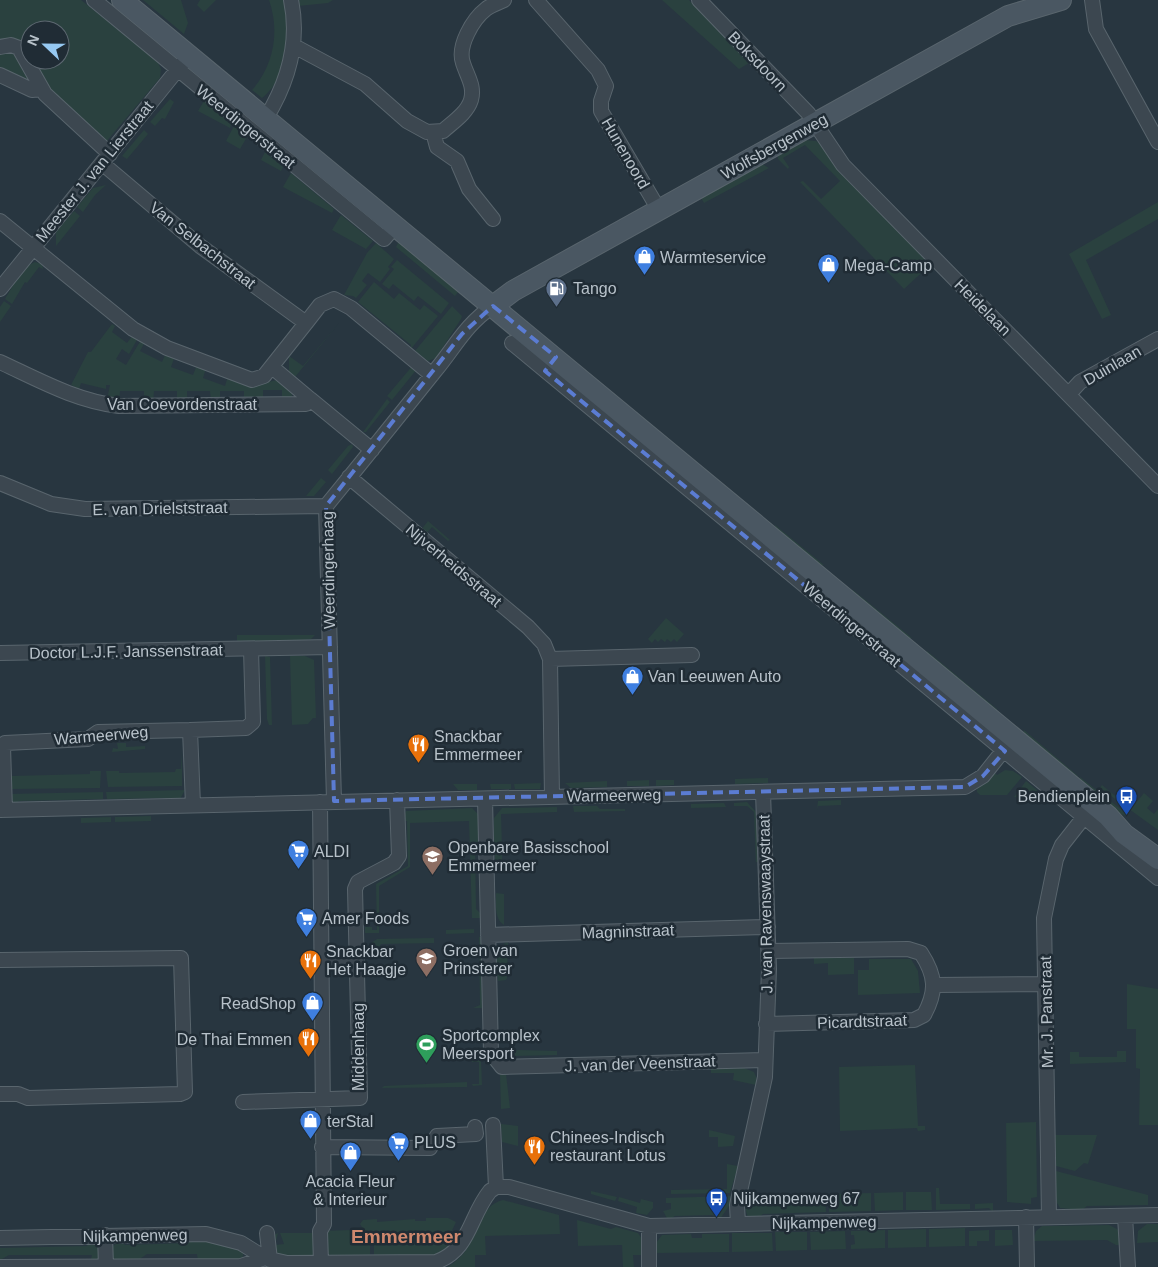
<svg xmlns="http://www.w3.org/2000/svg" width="1158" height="1267" viewBox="0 0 1158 1267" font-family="Arial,sans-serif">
	<rect width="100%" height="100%" fill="#283640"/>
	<path fill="#2a413f" d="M0,0H81L157,61L161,69L160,78L106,142L47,92L31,60H60V30H30V59L0,43Z
		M143,0H181L188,23L184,34Z
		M200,0H216L204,12L197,5Z
		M269,0H285C290,33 291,75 262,98L252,90C274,65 280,31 269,0Z
		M297,0H333L328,3L298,6Z
		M662,0H689L749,63L739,69Z
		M12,48L36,84L0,72V50Z
		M170,99L174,102L165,119L162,118L155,126L150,122Z
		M204,101L231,124L230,128L198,111Z
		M234,126L247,137L240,149L226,141Z
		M144,130L148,134L127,159L122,156Z
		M804,140L816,141L821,145L845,176L931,264L904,289L800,182L803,181L821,199L840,181L805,145L783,158L789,167L788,169L778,159V155Z
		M265,152L283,167L281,171L261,160Z
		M760,163L769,168L704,203L700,196Z
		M291,173L334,209L332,213L283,187Z
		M106,185L95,195L83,212L77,207L93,188Z
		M1158,202V219L1086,260L1111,315L1102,319L1069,254Z
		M74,211L80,216L56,246V232Z
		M341,215L373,241L366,249L332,230Z
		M399,241L459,291L455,296L396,247Z
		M376,243L394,259L388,267L390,269L380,282L368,273L362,281L367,285L356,298L353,296L344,295L367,253Z
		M397,260L449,303L441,314L418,296L414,301L393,284L389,289L382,284L394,269L391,267Z
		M35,262L42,264L43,269L39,267L27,283L25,282L12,304L5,299C12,288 23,266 35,262Z
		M374,282L394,299L399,293L420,310L424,305L438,316L410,350L411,345L358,302Z
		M4,301L11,306L0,322V307Z
		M452,306L462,316L461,319L436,358L428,361L415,351Z
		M339,323L295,377L289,372V356L303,366Z
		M112,324L115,326L112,332L127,343L133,335L138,338L129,354L122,349L116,359L126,365L141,340L145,342L140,351L162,362L166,353L175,356L171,367L193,375L197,365L206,368L203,378L225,386L228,376L254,385L277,380L292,391V398L282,401V390H263V401H244V391H220V401H211L210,391H187V401H177V391H154L153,402H144V391H120L119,402L107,400L110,385H106V389L81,383L79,389L71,385L88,352H91Z
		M414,364L417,369L392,400L387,396Z
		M387,399L390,402L366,432H363Z
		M352,444L353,447L332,474L328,470L348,446Z
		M321,478L326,482L314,496H306Z
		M428,521L450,540L448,541L432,527L426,534L421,530Z
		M775,525L824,565H818L775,530Z
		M853,590L912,638H906L852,594Z
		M666,618L684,634L677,642L674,639L671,642L667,639L665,642L661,639L658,642L655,639L652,643L648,639Z
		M237,635H315L311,639L305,640L237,642Z
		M927,651L997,709L995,712L927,654Z
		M265,656L270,657L272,725H269L267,719Z
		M290,656H305L314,660L316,718H313L308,724L292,725Z
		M1024,730L1078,776L1075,780L1023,733Z
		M117,743H126V747L145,746V749L112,752L113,748L118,749Z
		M182,752V786L108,787L106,771H119V773L175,772L176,769H181Z
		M1005,770L1013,771L1022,777L1007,795H980L977,792V788L995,773L997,775Z
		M90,771H101L100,788L10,789L11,776L90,774Z
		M1080,777L1127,814L1126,816L1110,810L1077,781Z
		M768,778V783L735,784V779Z
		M649,780V786H627V781Z
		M656,780H674V785L656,786Z
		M607,781V787L571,788L565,783Z
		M1026,781L1042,794L1036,801L1014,797Z
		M541,783L540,789H515L514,784Z
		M453,784H477V790H458Z
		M490,784H511V789H491Z
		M1102,785L1131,809L1144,793L1153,801L1147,808L1154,814L1158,809V830L1100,788Z
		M185,790L179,801H168L164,798L107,799L106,792Z
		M103,792V799L19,801L15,805L8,798V794Z
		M841,800V805L818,806L817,810L818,801Z
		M747,802L757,813L758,862H756V866L754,812L747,806H734V803Z
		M724,803L726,807L691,808V804Z
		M573,806H597L600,809H625V811L574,812Z
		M557,807V812L501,814L502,848L494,849V818L502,808Z
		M472,808L478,814V844L475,848L476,909L480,913V918H472L469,821L410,823V867L379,886V933H365V927H372V930H377L376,884L408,866L407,821H402L406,811Z
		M151,816V821L115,822V817Z
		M111,817V822L81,823V818Z
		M502,850V873H495V851Z
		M496,893L504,894V925C494,919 496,904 496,893Z
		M474,929V933L446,934V930Z
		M479,937H481L482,1008H473L480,1005Z
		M434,938V943L381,944L377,950H371V943L377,939Z
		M508,942L507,978L506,980L498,981C497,968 492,947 508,942Z
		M814,958H854V974L828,975V963L814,964Z
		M869,959H911L918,971L920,993L858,995V970H869Z
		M1127,984L1158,989V1125H1139L1140,1069L1136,1068V1029H1127Z
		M519,1050L557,1051V1055L512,1056L508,1060V1058L500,1051Z
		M1117,1051H1126V1062L1070,1064V1052H1079V1057H1117Z
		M481,1059L482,1085L473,1086L472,1084H479V1062H472V1060Z
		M915,1065L918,1126H925V1130L918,1131L917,1128L840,1131L839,1067Z
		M744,1068L754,1072L757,1079L756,1085L733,1080L734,1073H711V1069Z
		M500,1074H506L510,1108L501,1109Z
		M467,1082V1087L382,1088L384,1086Z
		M1036,1122L1037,1197L1031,1198V1204L1007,1202L1006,1123Z
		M501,1124L518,1126V1146L502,1142Z
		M709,1130L735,1136L733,1146L718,1147V1137H709Z
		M1055,1135H1097L1088,1164L1084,1163L1075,1171L1056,1166Z
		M727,1164L738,1166L730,1193L671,1194V1190L727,1189Z
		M1056,1171L1148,1195V1205L1087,1206L1082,1210L1060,1208L1056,1201Z
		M936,1188H939L940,1204H970V1209L936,1210Z
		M591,1191L617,1197L615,1201L591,1194Z
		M903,1192V1210L875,1211L874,1193Z
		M906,1192H931L932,1210H906Z
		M871,1193V1211L829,1212V1194Z
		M825,1194L826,1212L763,1214L759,1217L748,1218L745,1208L748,1197Z
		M731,1196L729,1206L720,1219L713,1215L675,1216L668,1220L663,1211L671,1209V1203H666V1198Z
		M619,1197L640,1203L641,1199L653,1202V1208L647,1215L636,1213L637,1207L618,1201Z
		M503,1200L559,1215L560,1234L485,1236L486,1255H475V1267H448C453,1263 459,1259 463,1254C477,1239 479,1205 503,1200Z
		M993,1203V1212L989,1208L975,1209V1204Z
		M426,1218H448L456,1222L448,1239L450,1247L439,1256H374V1245L360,1224L363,1220L377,1219V1222L415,1219V1221H426Z
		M577,1220L611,1229L616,1227L638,1233L644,1242V1255H633L634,1267H623L622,1245L578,1246Z
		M1147,1224H1158V1242L1137,1243L1138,1231Z
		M1109,1225L1119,1230L1121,1245H1116L1107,1240L1033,1241L1036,1231L1042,1226Z
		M965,1228V1246L929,1247V1229Z
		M926,1229V1247L888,1248V1230Z
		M351,1230V1237H363L370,1246V1256H322V1231Z
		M885,1230V1248L851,1249V1245L855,1244L854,1235H851V1231Z
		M989,1230V1241H977V1246H969V1231Z
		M995,1230H1012L1013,1245L995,1246Z
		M845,1231L846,1249L811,1250L810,1232Z
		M775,1232H807V1250L776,1251Z
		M278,1233L275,1245L284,1244L280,1233H318L319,1256C304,1257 288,1261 276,1252L272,1236Z
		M732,1233H772L773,1251L732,1252Z
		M691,1234L692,1238H702V1234H729V1252L657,1253L656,1243L662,1235Z
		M193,1238L222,1240L244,1252L242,1260L198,1262L197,1254H147L134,1263L113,1259L111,1247L121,1241L125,1245L188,1243Z
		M90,1242L99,1248V1259L90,1263L92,1255H9L0,1260V1248L87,1246Z"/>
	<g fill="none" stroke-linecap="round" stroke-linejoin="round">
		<defs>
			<path id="street" d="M94,0L384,239L396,225
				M536,0L598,70L606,86L601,101V111L659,210
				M699,0L808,113L843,165L1158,486
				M1092,0L1096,29L1158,142
				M294,46L365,84L407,121L427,132L443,131C453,122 467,113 471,100C475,86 467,76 463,63C457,46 473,19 486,9C491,5 498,3 504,0
				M0,47L11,45L19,48L45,94L110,154
				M0,75L32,90L41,89
				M266,118C288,82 300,43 291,0
				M433,132L437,147L457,161L469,189L493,219
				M103,164L200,246L306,323L320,305L334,299L351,308L432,375
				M0,221L133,329L167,348L252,380L264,376L306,323
				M0,289L182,64
				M512,343L1158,878
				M0,362C39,380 76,401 119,406L306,404L310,399L372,450
				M272,367L310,399
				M1069,394L1080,382L1158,339
				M349,477L528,627L544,644L550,659L552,797
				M0,483L51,504L85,509L326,506
				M0,653L330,647
				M550,659L692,655
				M190,730L246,728L253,722L251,649
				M485,799L491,1053L502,1067L765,1060
				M334,801L326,506C363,461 399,416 435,371C455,347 466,324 493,306
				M320,802L324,1224L320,1231L321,1263
				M0,810L965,787L983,776L1014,737
				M5,810L3,746L5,743L88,739L98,732L190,730L193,805
				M488,935L768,927
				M0,960L181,958L185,1092L180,1094L28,1098L18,1094H0
				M321,961L357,960
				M935,985L1046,984
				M766,1024L914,1020L924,1015C937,991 936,976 921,953L908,949L769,951
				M243,1102L360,1098L355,889L358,882L394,863L399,856L397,800
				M493,1125L496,1187
				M322,1147L430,1148L437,1136L476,1134L475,1127
				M1125,1216L1128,1267
				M1026,1217L1027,1267
				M1049,1217L1044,918L1056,859L1062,845L1084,817
				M738,1224L737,1205L765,1077L769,969L763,792
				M649,1226V1267
				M267,1233L270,1260
				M105,1235L106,1267
				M0,1238L206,1234L241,1243L265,1258L287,1263L436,1262C470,1250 469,1217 490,1191L496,1187H509L649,1226L1158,1215
				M0,1267L241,1266L265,1258"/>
			<path id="secondary" d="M122,0L1108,816L1124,834L1158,859
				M493,306L513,291L1008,16L1061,0"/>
		</defs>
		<use href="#street" stroke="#59656d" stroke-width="16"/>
		<use href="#secondary" stroke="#59656d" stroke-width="22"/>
		<use href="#street" stroke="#3c4750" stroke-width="14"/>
		<use href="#secondary" stroke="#4a5762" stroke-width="20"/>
	</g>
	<path fill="none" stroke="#5b7cd2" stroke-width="4" stroke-dasharray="10 6" stroke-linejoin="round" d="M493,306L556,357L545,371L1005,751L983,776L965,787L334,801L326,506L462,334Z"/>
	<defs>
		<symbol id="shop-pin" viewBox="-11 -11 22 30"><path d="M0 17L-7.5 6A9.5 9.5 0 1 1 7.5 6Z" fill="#3f7fe0" stroke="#202c35"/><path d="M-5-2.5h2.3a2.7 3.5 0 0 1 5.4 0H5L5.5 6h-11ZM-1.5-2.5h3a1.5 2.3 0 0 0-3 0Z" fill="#fff"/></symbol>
		<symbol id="fuel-pin" viewBox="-11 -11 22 30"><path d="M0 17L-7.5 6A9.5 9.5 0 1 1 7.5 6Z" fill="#5c6f8a" stroke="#202c35"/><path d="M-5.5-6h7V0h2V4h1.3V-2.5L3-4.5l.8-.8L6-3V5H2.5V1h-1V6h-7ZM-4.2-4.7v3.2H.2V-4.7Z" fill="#fff"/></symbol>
		<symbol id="restaurant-pin" viewBox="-11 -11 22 30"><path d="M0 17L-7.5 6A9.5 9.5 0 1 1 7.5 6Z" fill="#e8710a" stroke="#202c35"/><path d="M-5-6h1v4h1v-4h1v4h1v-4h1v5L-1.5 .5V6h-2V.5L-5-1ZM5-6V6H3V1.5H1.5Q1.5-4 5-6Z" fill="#fff"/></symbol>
		<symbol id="bus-pin" viewBox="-11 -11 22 30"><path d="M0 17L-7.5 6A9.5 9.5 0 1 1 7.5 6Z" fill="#1a4fb4" stroke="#202c35"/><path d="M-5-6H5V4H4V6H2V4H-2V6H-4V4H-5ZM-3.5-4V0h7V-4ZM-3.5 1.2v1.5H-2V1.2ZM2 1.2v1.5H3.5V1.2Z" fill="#fff"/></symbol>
		<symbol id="supermarket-pin" viewBox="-11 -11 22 30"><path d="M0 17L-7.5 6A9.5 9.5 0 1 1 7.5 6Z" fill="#3f7fe0" stroke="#202c35"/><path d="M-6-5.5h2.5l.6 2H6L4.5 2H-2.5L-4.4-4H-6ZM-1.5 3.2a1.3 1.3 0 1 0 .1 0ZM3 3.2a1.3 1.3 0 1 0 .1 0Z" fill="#fff"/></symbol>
		<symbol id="school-pin" viewBox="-11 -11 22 30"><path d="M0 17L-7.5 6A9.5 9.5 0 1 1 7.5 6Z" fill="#8d6e63" stroke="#202c35"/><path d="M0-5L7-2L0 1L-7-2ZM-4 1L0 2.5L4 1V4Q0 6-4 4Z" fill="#fff"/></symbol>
		<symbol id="stadium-pin" viewBox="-11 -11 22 30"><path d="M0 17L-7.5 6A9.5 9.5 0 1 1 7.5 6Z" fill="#2e9e5b" stroke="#202c35"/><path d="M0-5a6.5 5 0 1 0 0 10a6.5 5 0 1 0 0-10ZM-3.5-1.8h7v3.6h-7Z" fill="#fff"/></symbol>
	</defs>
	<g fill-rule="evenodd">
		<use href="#shop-pin" x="632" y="244" width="25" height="34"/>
		<use href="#shop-pin" x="816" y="252" width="25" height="34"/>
		<use href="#fuel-pin" x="544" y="276" width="25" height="34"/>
		<use href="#shop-pin" x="620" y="664" width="25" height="34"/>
		<use href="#restaurant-pin" x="406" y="732" width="25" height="34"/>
		<use href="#bus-pin" x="1114" y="784" width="25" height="34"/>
		<use href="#supermarket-pin" x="286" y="838" width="25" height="34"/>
		<use href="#school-pin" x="420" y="844" width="25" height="34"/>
		<use href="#supermarket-pin" x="294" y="906" width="25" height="34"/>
		<use href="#school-pin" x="414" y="946" width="25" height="34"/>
		<use href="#restaurant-pin" x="298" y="948" width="25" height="34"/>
		<use href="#shop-pin" x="300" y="990" width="25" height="34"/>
		<use href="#restaurant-pin" x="296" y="1026" width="25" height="34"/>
		<use href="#stadium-pin" x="414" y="1032" width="25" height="34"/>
		<use href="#shop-pin" x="298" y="1108" width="25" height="34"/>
		<use href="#supermarket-pin" x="386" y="1130" width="25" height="34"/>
		<use href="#restaurant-pin" x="522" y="1134" width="25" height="34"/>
		<use href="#shop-pin" x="338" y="1140" width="25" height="34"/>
		<use href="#bus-pin" x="704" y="1186" width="25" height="34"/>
	</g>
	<g text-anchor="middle" stroke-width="5" stroke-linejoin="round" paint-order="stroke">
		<g font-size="16" fill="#b8c2ca" stroke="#202c35">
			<text transform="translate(758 61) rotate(46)" y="6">Boksdoorn</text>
			<text transform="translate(246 126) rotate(39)" y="6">Weerdingerstraat</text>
			<text transform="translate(774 146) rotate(-29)" y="6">Wolfsbergenweg</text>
			<text transform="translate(626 153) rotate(60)" y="6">Hunenoord</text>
			<text transform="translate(94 171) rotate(-51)" y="6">Meester J. van Lierstraat</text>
			<text transform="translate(203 245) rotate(38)" y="6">Van Selbachstraat</text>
			<text transform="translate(983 307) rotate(45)" y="6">Heidelaan</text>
			<text transform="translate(1112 365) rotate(-30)" y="6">Duinlaan</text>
			<text x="182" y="410">Van Coevordenstraat</text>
			<text transform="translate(160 508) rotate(-1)" y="6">E. van Drielststraat</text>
			<text transform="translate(454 565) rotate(40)" y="6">Nijverheidsstraat</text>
			<text transform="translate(328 570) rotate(-91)" y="6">Weerdingerhaag</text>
			<text transform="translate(852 624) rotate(40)" y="6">Weerdingerstraat</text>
			<text transform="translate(126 651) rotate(-1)" y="6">Doctor L.J.F. Janssenstraat</text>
			<text transform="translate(101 735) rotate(-5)" y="6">Warmeerweg</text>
			<text transform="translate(614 795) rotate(-1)" y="6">Warmeerweg</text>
			<text transform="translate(765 904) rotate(-91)" y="6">J. van Ravenswaaystraat</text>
			<text transform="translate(628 931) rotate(-2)" y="6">Magninstraat</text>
			<text transform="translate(1046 1012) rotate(-91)" y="6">Mr. J. Panstraat</text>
			<text transform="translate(862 1021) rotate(-2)" y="6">Picardtstraat</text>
			<text transform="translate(358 1047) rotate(-90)" y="6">Middenhaag</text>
			<text transform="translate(640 1063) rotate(-2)" y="6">J. van der Veenstraat</text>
			<text transform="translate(824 1222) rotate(-1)" y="6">Nijkampenweg</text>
			<text transform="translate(135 1235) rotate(-1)" y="6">Nijkampenweg</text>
		</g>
		<g font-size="16" fill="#b8c2ca" stroke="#202c35" text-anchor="start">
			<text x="660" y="263">Warmteservice</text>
			<text x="844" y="271">Mega-Camp</text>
			<text x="573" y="294">Tango</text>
			<text x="648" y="682">Van Leeuwen Auto</text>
			<text x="434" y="742">Snackbar<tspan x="434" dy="18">Emmermeer</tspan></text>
			<text x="1110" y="802" text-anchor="end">Bendienplein</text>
			<text x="448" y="853">Openbare Basisschool<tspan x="448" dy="18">Emmermeer</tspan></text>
			<text x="314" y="857">ALDI</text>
			<text x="322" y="924">Amer Foods</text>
			<text x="443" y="956">Groen van<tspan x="443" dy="18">Prinsterer</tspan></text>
			<text x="326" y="957">Snackbar<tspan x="326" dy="18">Het Haagje</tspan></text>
			<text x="296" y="1009" text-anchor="end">ReadShop</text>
			<text x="442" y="1041">Sportcomplex<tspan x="442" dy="18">Meersport</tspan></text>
			<text x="292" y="1045" text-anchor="end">De Thai Emmen</text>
			<text x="327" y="1127">terStal</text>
			<text x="550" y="1143">Chinees-Indisch<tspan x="550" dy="18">restaurant Lotus</tspan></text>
			<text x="414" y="1148">PLUS</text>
			<text x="350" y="1187" text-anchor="middle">Acacia Fleur<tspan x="350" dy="18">&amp; Interieur</tspan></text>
			<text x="733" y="1204">Nijkampenweg 67</text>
		</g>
		<g font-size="19" font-weight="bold" fill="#cf886e" stroke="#202c35">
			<text x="406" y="1243">Emmermeer</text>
		</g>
	</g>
	<g transform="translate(45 45) rotate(292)"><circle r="24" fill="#202c35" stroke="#5d6871"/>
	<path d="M0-4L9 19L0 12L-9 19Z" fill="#96c9f2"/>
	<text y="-8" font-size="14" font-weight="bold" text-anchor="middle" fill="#b8c2ca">N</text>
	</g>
</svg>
